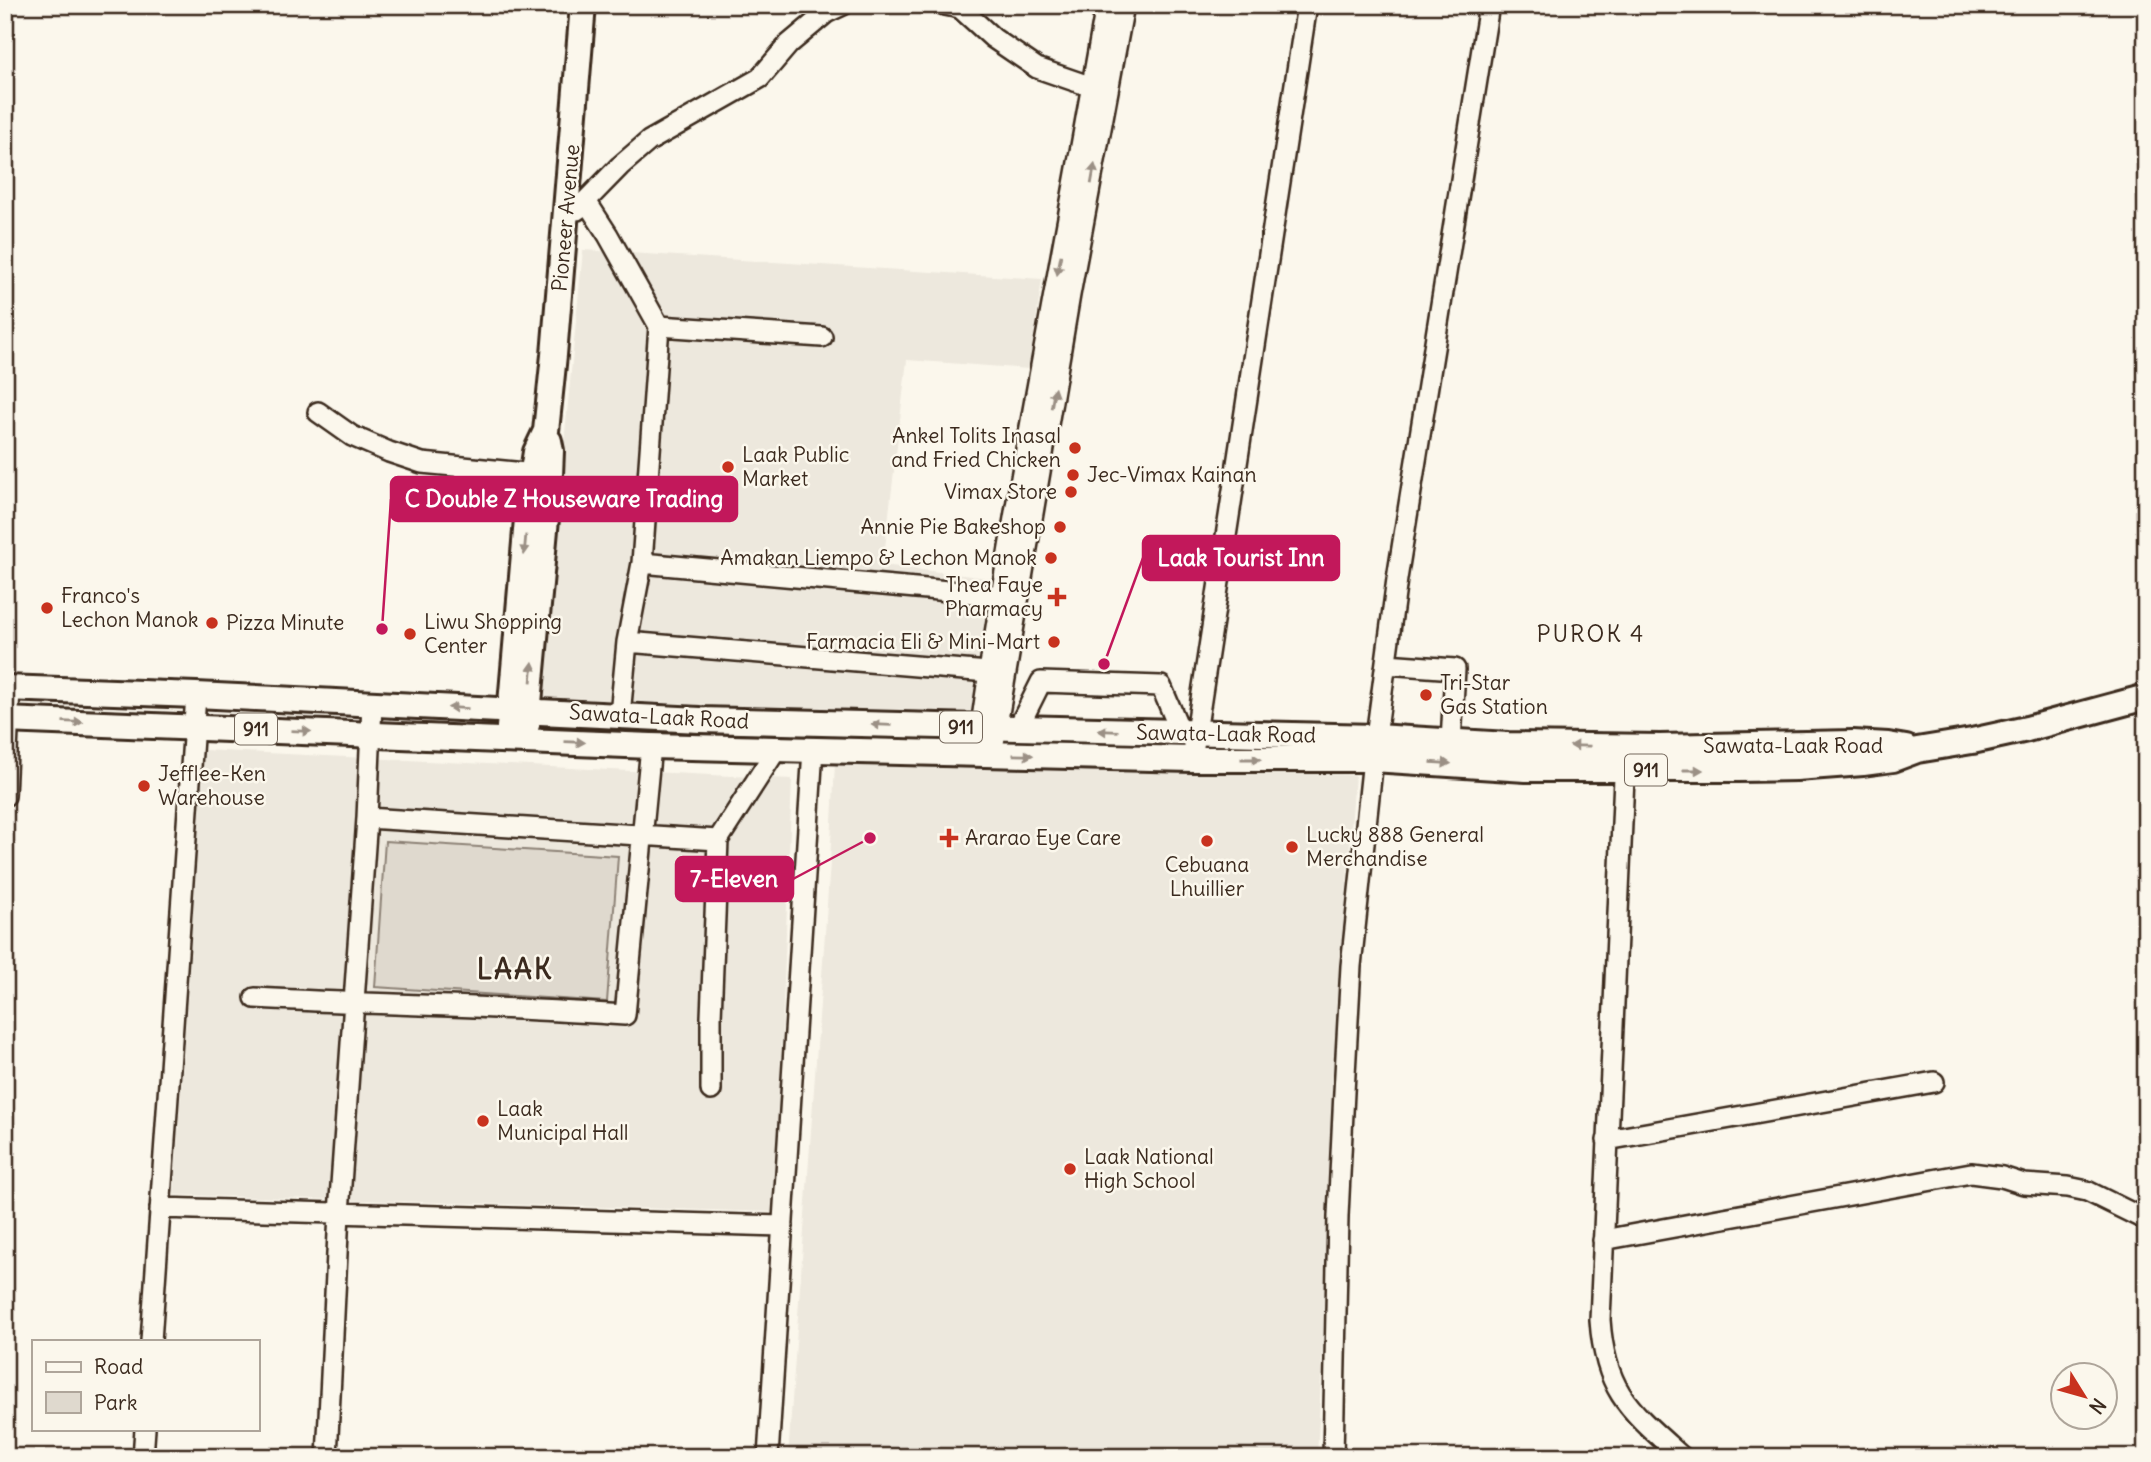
<svg xmlns="http://www.w3.org/2000/svg" width="2151" height="1462" viewBox="0 0 2151 1462" font-family="Delius,sans-serif">
	<rect width="100%" height="100%" fill="#fbf7ec"/>
	<filter id="ink" filterUnits="userSpaceOnUse"><feTurbulence type="fractalNoise" baseFrequency=".0143" numOctaves="2"/><feDisplacementMap in="SourceGraphic" scale="14" xChannelSelector="R" yChannelSelector="G"/><feConvolveMatrix kernelMatrix="1 2 1 2 8 2 1 2 1" color-interpolation-filters="sRGB"/></filter>
	<g filter="url(#ink)">
		<path fill="#ede8dd" d="M583,250L1042,279L1029,369L907,360L883,565L995,579L973,717L539,697Z
			M204,750L792,779L775,1212L174,1195Z
			M835,763L1355,775L1347,881L1317,1457H788L830,862Z"/>
		<path fill="#dfd9ce" stroke="#8d8276" stroke-width="2" d="M385,841L618,856L607,1002L375,987Z"/>
		<g fill="none" stroke-linecap="round" stroke-linejoin="round">
			<defs>
				<path id="minor" d="M945,5L960,8L993,38L1037,68L1092,87
					M586,201L608,235L659,326L642,563L627,642L620,715
					M577,210L620,166L649,141L760,78L789,44L826,13L843,5
					M659,326L822,337
					M318,412L352,436L389,452L422,463L546,475
					M642,563L1014,597
					M627,642L1000,673
					M1386,664L1455,669L1451,742
					M1018,728L1041,682L1161,686L1181,733
					M977,754C1012,503 1063,255 1106,5
					M992,755L1070,295L1124,5
					M1625,755L1600,1320C1605,1393 1631,1411 1682,1457
					M1192,759L1307,5
					M5,796L10,688
					M367,818L718,840
					M255,998C378,1005 502,1006 625,1015L651,746
					M711,1090V1017L718,840L778,747
					M1607,1140L1934,1082
					M160,1208L783,1226
					M1603,1240L1971,1173L2002,1177L2024,1184L2068,1187L2087,1191L2146,1220
					M151,1341L196,695
					M143,1457L145,1429
					M327,1457L339,1213L367,818L372,704
					M768,1457L813,749
					M1333,1457L1338,1216L1344,1092L1351,966L1373,759L1397,579L1489,5"/>
				<path id="major" d="M5,688L196,695L700,720L1376,737L1508,745L1660,747L1853,743L1888,745L1906,748
					M5,720L651,746L1192,759H1373L1526,769H1738L1796,768L1863,763L1893,759L1917,750L1972,741L2027,729L2146,697
					M527,725L550,475L551,451L549,441
					M509,727L529,496L536,452L546,431L554,355L583,5"/>
			</defs>
			<use href="#minor" stroke="#3b2a1e" stroke-width="24"/>
			<use href="#major" stroke="#3b2a1e" stroke-width="30"/>
			<use href="#minor" stroke="#fbf7ec" stroke-width="19"/>
			<use href="#major" stroke="#fbf7ec" stroke-width="24"/>
		</g>
		<defs><path id="oneway-solid" d="M-6-.8H1V-3.2L6.5 0L1 3.2V.8H-6Z" transform="scale(1.75)"/></defs>
		<g fill="#9b9085">
			<use href="#oneway-solid" transform="translate(1093 174) rotate(-80)"/>
			<use href="#oneway-solid" transform="translate(1059 265) rotate(101)"/>
			<use href="#oneway-solid" transform="translate(1053 398) rotate(-80)"/>
			<use href="#oneway-solid" transform="translate(525 545) rotate(95)"/>
			<use href="#oneway-solid" transform="translate(532 672) rotate(-85)"/>
			<use href="#oneway-solid" transform="translate(458 708) rotate(-177)"/>
			<use href="#oneway-solid" transform="translate(73 722) rotate(2)"/>
			<use href="#oneway-solid" transform="translate(881 725) rotate(-178)"/>
			<use href="#oneway-solid" transform="translate(301 731) rotate(2)"/>
			<use href="#oneway-solid" transform="translate(1108 731) rotate(-178)"/>
			<use href="#oneway-solid" transform="translate(575 742) rotate(2)"/>
			<use href="#oneway-solid" transform="translate(1580 746) rotate(-179)"/>
			<use href="#oneway-solid" transform="translate(1023 755) rotate(1)"/>
			<use href="#oneway-solid" transform="translate(1251 759)"/>
			<use href="#oneway-solid" transform="translate(1441 763) rotate(4)"/>
			<use href="#oneway-solid" transform="translate(1693 770)"/>
		</g>
	</g>
	<g fill="#c8321e" stroke="#fbf7ec" stroke-width="2.5">
		<circle cx="1075" cy="448" r="7"/>
		<circle cx="728" cy="467" r="7"/>
		<circle cx="1073" cy="475" r="7"/>
		<circle cx="1071" cy="492" r="7"/>
		<circle cx="1060" cy="527" r="7"/>
		<circle cx="1051" cy="558" r="7"/>
		<path d="M1053.5 586.5h7v7h7v7h-7v7h-7v-7h-7v-7h7z"/>
		<circle cx="47" cy="608" r="7"/>
		<circle cx="212" cy="623" r="7"/>
		<circle cx="410" cy="634" r="7"/>
		<circle cx="1054" cy="642" r="7"/>
		<circle cx="1426" cy="695" r="7"/>
		<circle cx="144" cy="786" r="7"/>
		<path d="M945.5 827.5h7v7h7v7h-7v7h-7v-7h-7v-7h7z"/>
		<circle cx="1207" cy="841" r="7"/>
		<circle cx="1292" cy="847" r="7"/>
		<circle cx="483" cy="1121" r="7"/>
		<circle cx="1070" cy="1169" r="7"/>
	</g>
	<g text-anchor="middle" stroke-width="5" stroke-linejoin="round" paint-order="stroke">
		<g fill="#fbf7ec" stroke="#75685c" stroke-width="2">
			<rect x="940" y="711.5" width="42" height="31" rx="5"/>
			<rect x="235" y="713.5" width="42" height="31" rx="5"/>
			<rect x="1625" y="754.5" width="42" height="31" rx="5"/>
		</g>
		<g font-size="19" font-weight="bold" fill="#3b2a1e">
			<text x="961" y="734">911</text>
			<text x="256" y="736">911</text>
			<text x="1646" y="777">911</text>
		</g>
		<g font-size="21" fill="#3b2a1e" stroke="#fbf7ec">
			<text transform="translate(566 218) rotate(-85)" y="7">Pioneer Avenue</text>
			<text transform="translate(659 717) rotate(3)" y="7">Sawata-Laak Road</text>
			<text transform="translate(1226 734) rotate(1)" y="7">Sawata-Laak Road</text>
			<text x="1793" y="753">Sawata-Laak Road</text>
		</g>
		<g font-size="21" fill="#3b2a1e" stroke="#fbf7ec" text-anchor="start">
			<text x="1061" y="443" text-anchor="end">Ankel Tolits Inasal<tspan x="1061" dy="24">and Fried Chicken</tspan></text>
			<text x="742" y="462">Laak Public<tspan x="742" dy="24">Market</tspan></text>
			<text x="1087" y="482">Jec-Vimax Kainan</text>
			<text x="1057" y="499" text-anchor="end">Vimax Store</text>
			<text x="1046" y="534" text-anchor="end">Annie Pie Bakeshop</text>
			<text x="1037" y="565" text-anchor="end">Amakan Liempo &amp; Lechon Manok</text>
			<text x="1043" y="592" text-anchor="end">Thea Faye<tspan x="1043" dy="24">Pharmacy</tspan></text>
			<text x="61" y="603">Franco's<tspan x="61" dy="24">Lechon Manok</tspan></text>
			<text x="424" y="629">Liwu Shopping<tspan x="424" dy="24">Center</tspan></text>
			<text x="226" y="630">Pizza Minute</text>
			<text x="1040" y="649" text-anchor="end">Farmacia Eli &amp; Mini-Mart</text>
			<text x="1440" y="690">Tri-Star<tspan x="1440" dy="24">Gas Station</tspan></text>
			<text x="158" y="781">Jefflee-Ken<tspan x="158" dy="24">Warehouse</tspan></text>
			<text x="1306" y="842">Lucky 888 General<tspan x="1306" dy="24">Merchandise</tspan></text>
			<text x="965" y="845">Ararao Eye Care</text>
			<text x="1207" y="872" text-anchor="middle">Cebuana<tspan x="1207" dy="24">Lhuillier</tspan></text>
			<text x="497" y="1116">Laak<tspan x="497" dy="24">Municipal Hall</tspan></text>
			<text x="1084" y="1164">Laak National<tspan x="1084" dy="24">High School</tspan></text>
		</g>
		<g font-size="23" letter-spacing="2" fill="#3b2a1e" stroke="#fbf7ec">
			<text x="1591" y="642">PUROK 4</text>
		</g>
		<g font-size="28" font-weight="bold" letter-spacing="2" fill="#3b2a1e" stroke="#fbf7ec">
			<text x="515" y="979">LAAK</text>
		</g>
	</g>
	<path fill="none" stroke="#c2185b" stroke-width="2.5" d="M382 629L391 499M1104 664L1143 558M870 838L793 879"/>
	<g fill="#c2185b" stroke="#fbf7ec" stroke-width="2.5">
		<circle cx="382" cy="629" r="7"/>
		<circle cx="1104" cy="664" r="7"/>
		<circle cx="870" cy="838" r="7"/>
	</g>
	<g fill="#c2185b" stroke="#c2185b" stroke-width="2.5">
		<rect x="391" y="477" width="346" height="44" rx="7"/>
		<rect x="1143" y="536" width="196" height="44" rx="7"/>
		<rect x="676" y="857" width="117" height="44" rx="7"/>
	</g>
	<g font-size="23" text-anchor="middle" font-weight="bold" fill="#fff">
		<text x="564" y="507">C Double Z Houseware Trading</text>
		<text x="1241" y="566">Laak Tourist Inn</text>
		<text x="734" y="887">7-Eleven</text>
	</g>
	<rect width="2151" height="1462" fill="none" stroke="#fbf7ec" stroke-width="28"/>
	<rect x="14" y="14" width="2123" height="1434" fill="none" stroke="#3b2a1e" stroke-width="2.5" filter="url(#ink)"/>
	<rect x="32" y="1340" width="228" height="91" fill="#fbf7ec" stroke="#aea59a" stroke-width="2"/>
	<rect x="46" y="1362" width="35" height="10" fill="#fbf7ec" stroke="#aea59a" stroke-width="2"/>
	<text x="94" y="1374" font-size="21" fill="#3b2a1e">Road</text>
	<rect x="46" y="1392" width="35" height="21" fill="#dfd9ce" stroke="#aea59a" stroke-width="2"/>
	<text x="94" y="1410" font-size="21" fill="#3b2a1e">Park</text>
	<g transform="translate(2084 1396) rotate(127)"><circle r="33" fill="#fbf7ec" stroke="#aea59a" stroke-width="2"/>
	<path d="M0-5L12 26L0 18L-12 26Z" fill="#c8321e"/>
	<text y="-10" font-size="19" font-weight="bold" text-anchor="middle" fill="#3b2a1e">N</text>
	</g>
</svg>
